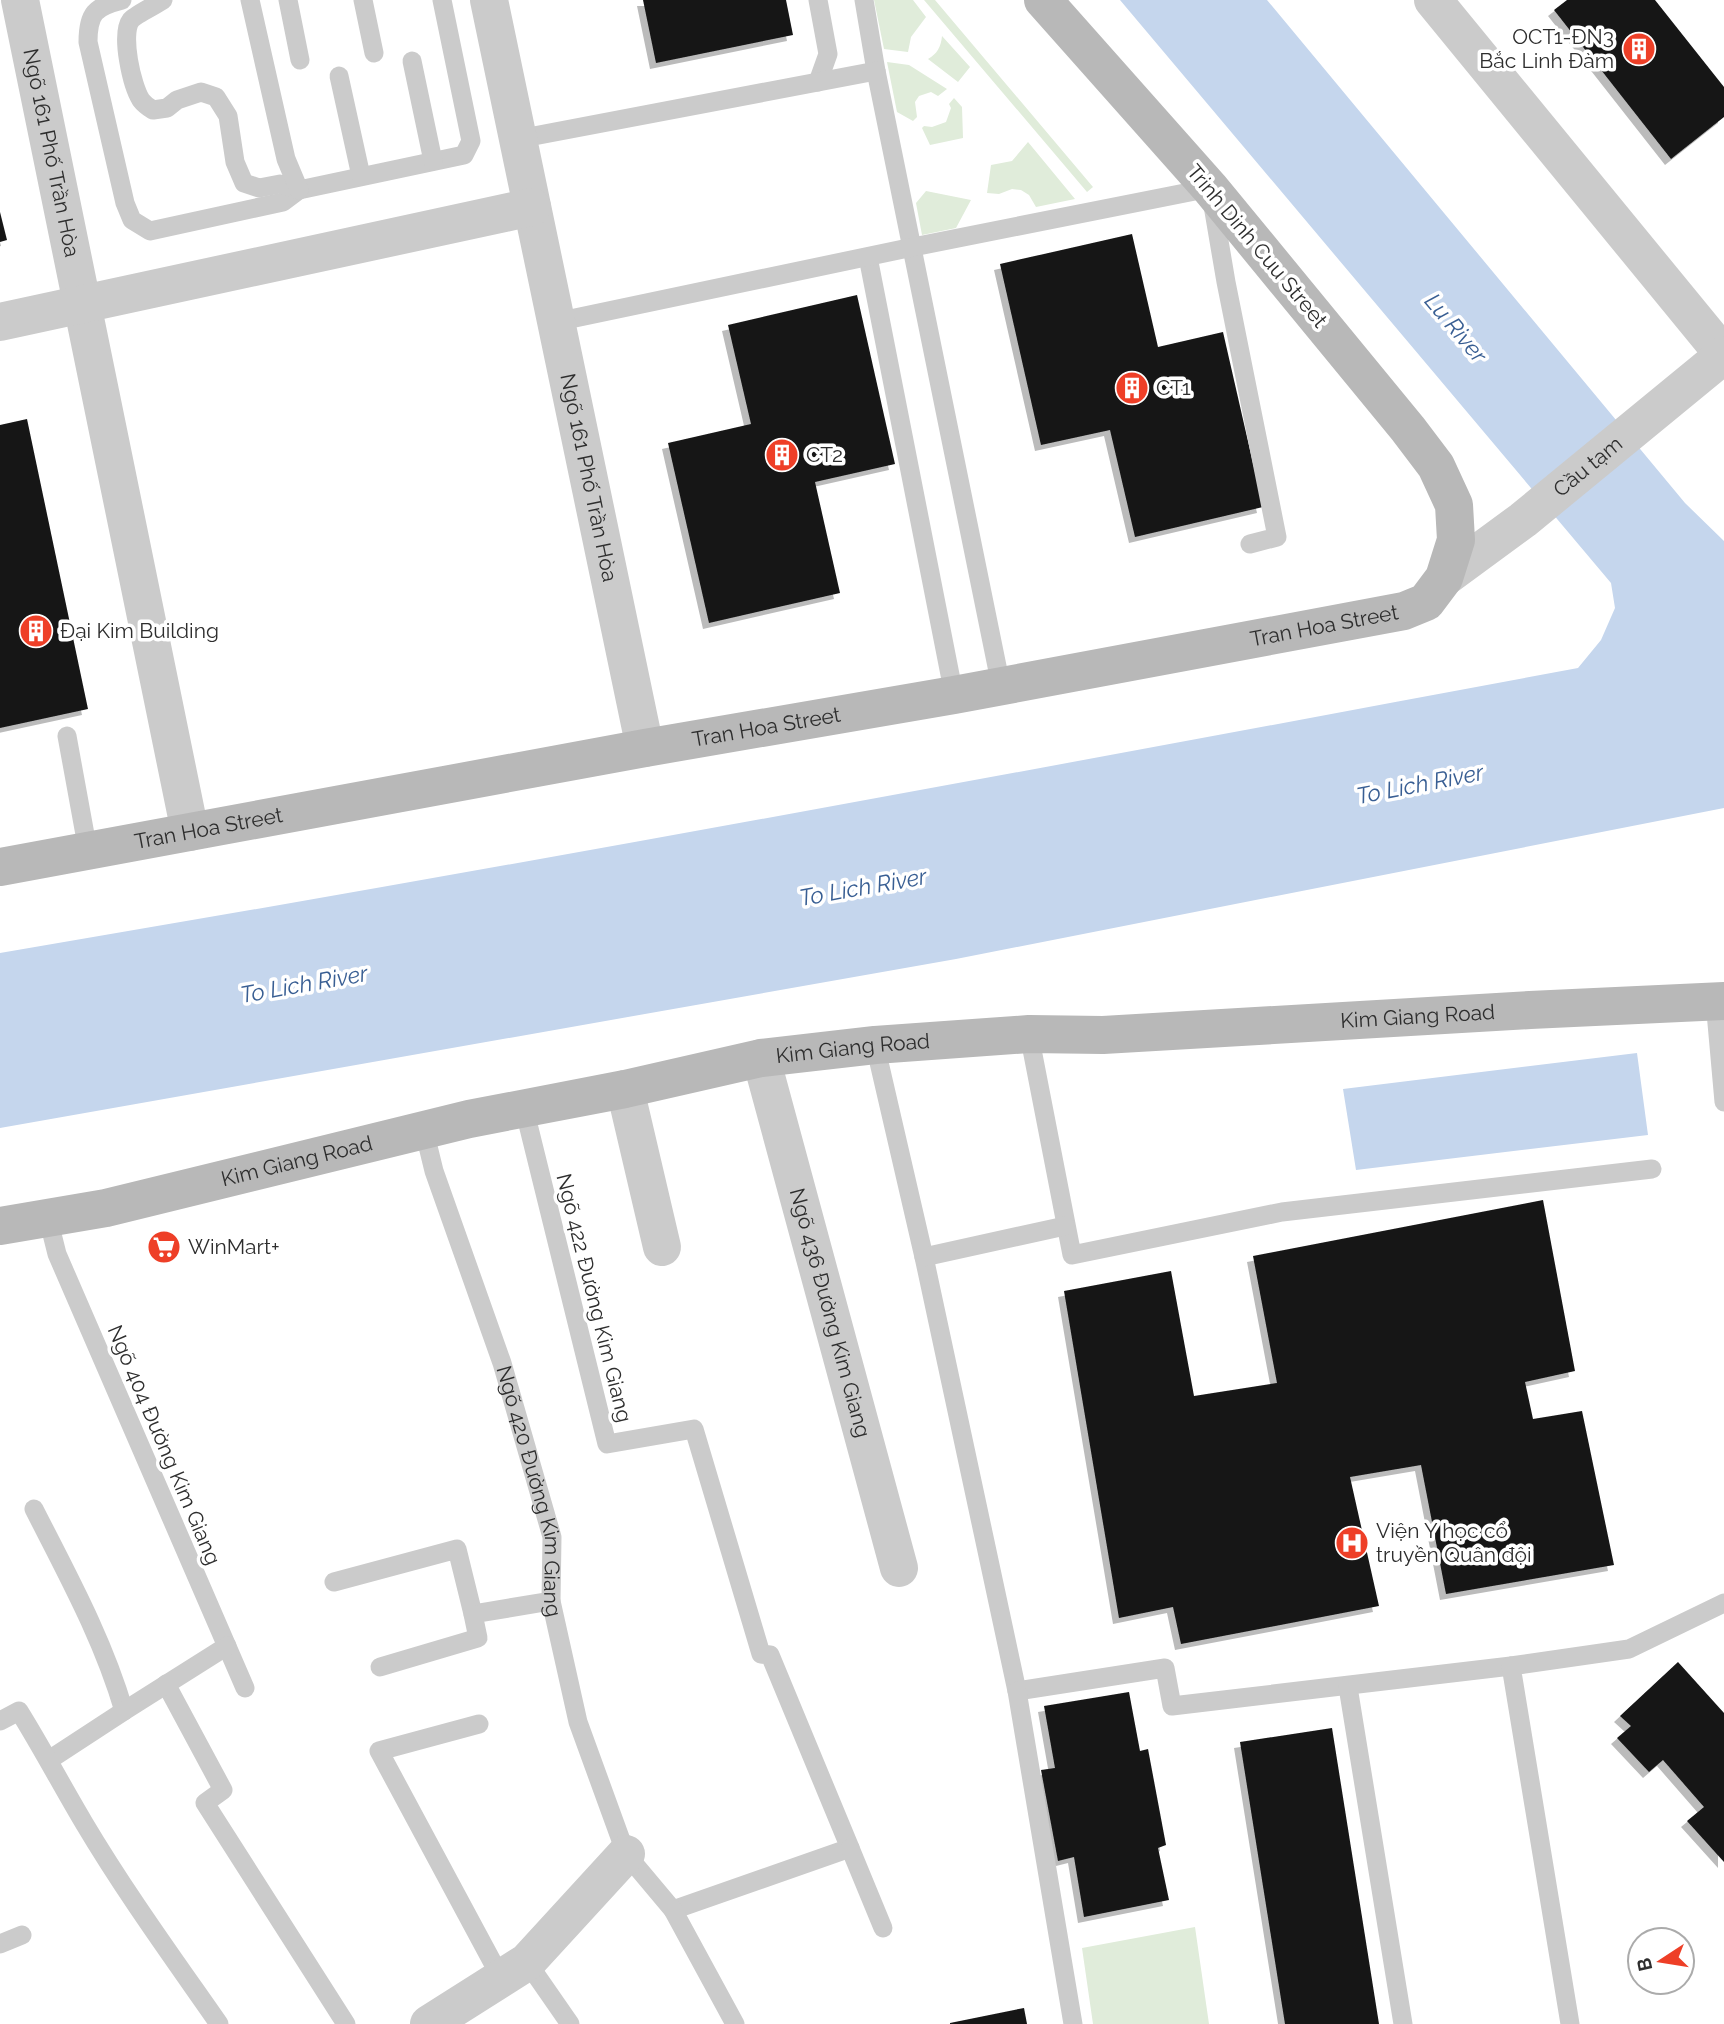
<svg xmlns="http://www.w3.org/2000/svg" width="1724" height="2024" viewBox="0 0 1724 2024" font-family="Raleway,sans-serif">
	<defs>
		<filter id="shadow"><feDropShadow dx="-6" dy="6" stdDeviation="0" flood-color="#0004"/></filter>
	</defs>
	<rect width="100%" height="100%" fill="#fff"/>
	<path fill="#e0ecda" d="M874,0H913L926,17L911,37L908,52L884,49Z
		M924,0H935L1093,187L1087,192Z
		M942,36L970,67L958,82L928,59C937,54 941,47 942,36Z
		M887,62L909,65L947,89L938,96L931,92L919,96L915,102L917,117L913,121L897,112Z
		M954,98L962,107L963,138L930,145L922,128L924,126L932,127L946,122L951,108L949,104Z
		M1028,142L1075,199L1036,207L1029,195L1021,190L1012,189L999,194L987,193L991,165L1012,161Z
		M926,191L971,200L956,228L922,235L916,203Z
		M1195,1927L1209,2024H1093L1082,1948Z"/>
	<path fill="#c5d6ed" d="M1120,0H1267L1685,503L1724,541V808L956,959L0,1128V953C527,864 1053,766 1578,668L1601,640L1615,608L1611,583Z
		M1637,1053L1648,1135L1356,1170L1343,1089Z"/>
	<path fill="#151515" filter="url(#shadow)" d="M643,0H786L793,35L656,63Z
		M1567,0H1655L1724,87V117L1671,159L1554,10Z
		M0,212L7,240L0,242Z
		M1132,234L1158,347L1223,332L1263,507L1135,537L1110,430L1041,445L1000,264Z
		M857,295L895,464L815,482L840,593L709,623L668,443L751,424L728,325Z
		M27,419L88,709L0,728V425Z
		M1543,1200L1575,1371L1525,1382L1533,1419L1582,1411L1614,1565L1446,1594L1421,1465L1350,1477L1379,1606L1181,1644L1173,1607L1119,1618L1064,1291L1171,1271L1194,1396L1277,1383L1253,1256Z
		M1678,1662L1724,1713V1862L1687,1821L1704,1807L1663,1760L1649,1772L1617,1738L1631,1726L1620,1716Z
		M1129,1692L1140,1751L1148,1749L1166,1845L1158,1848L1169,1900L1084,1917L1074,1857L1058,1861L1041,1770L1055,1768L1044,1706Z
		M1332,1728L1379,2024H1285L1240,1742Z
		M1024,2008L1027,2024H950V2023Z"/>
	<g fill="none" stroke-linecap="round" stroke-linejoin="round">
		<g stroke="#cbcbcb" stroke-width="19">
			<path d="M122,0C95,7 88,13 88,42L125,203L132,220L150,231L283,202L299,190L464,155L471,141L442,0"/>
			<path d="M163,0C156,5 135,15 131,20C120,34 132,86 141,100C144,104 148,107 153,110L167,108L177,100L201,92L216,97L228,116L235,162L244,183L259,188L280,184L299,190"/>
			<path d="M250,0L286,159L299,190"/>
			<path d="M288,0L300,60"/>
			<path d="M363,0L374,53"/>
			<path d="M864,0L876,71L1001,686"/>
			<path d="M412,61L433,161"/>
			<path d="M339,76L361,176"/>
			<path d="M818,82L828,54L818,0"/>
			<path d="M518,139L876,71"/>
			<path d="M868,257L954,695"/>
			<path d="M556,322L913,247L1210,188L1226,282L1277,537L1250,544"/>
			<path d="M67,736L88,851"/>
			<path d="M1715,1001L1724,1102"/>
			<path d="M1029,1034L1072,1255L1282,1212L1652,1169"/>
			<path d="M875,1045L924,1257L1017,1691L1165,1668L1172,1706L1511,1666"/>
			<path d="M524,1108L607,1444L694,1429L761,1654L770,1655L850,1848L673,1910"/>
			<path id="s1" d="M424,1130L434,1171L502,1363L552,1537L551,1601L578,1722L626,1854L673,1910L735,2024"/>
			<path d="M48,1218L57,1254L245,1688"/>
			<path d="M924,1257L1065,1226"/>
			<path d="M34,1509C67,1574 103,1639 124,1711L49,1760"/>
			<path d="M334,1582L457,1549L473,1614L551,1601"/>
			<path d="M380,1667L478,1638L473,1614"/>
			<path d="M166,1684L223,1790L205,1803L346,2024"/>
			<path d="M1348,1687L1403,2024"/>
			<path d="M1017,1691L1073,2024"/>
			<path d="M124,1711L227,1646"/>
			<path d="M0,1721L19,1711C42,1748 62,1786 84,1823C125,1892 173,1958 219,2024"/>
			<path d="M479,1724L379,1751L501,1978"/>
			<path d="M850,1848L883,1928"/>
			<path d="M0,1944L22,1935"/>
			<path d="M527,1962L570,2024"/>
			<path d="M1570,2024L1511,1666L1629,1649L1724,1603"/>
		</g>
		<g stroke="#cbcbcb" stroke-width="38">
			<path id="s2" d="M20,0L190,832"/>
			<path id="s3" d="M489,0L645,748"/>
			<path d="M1433,0L1724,355"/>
			<path d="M0,322L532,207"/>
			<path id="s4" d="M1444,578L1523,520L1724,355"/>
			<path id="s5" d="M761,1058L899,1568"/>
			<path d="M625,1089L662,1247"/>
			<path d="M429,2024L527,1962L626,1854"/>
		</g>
		<g stroke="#b8b8b8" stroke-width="38">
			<path id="s6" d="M0,867L645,748L954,695L1404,611L1426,602L1444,578L1456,540L1454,505L1436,466L1408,429L1210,188L1043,0"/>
			<path id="s7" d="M0,1226L106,1208L469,1119L625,1089L761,1058L875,1045L1029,1034L1103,1035L1530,1010L1724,1001"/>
		</g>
	</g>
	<defs>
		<symbol id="building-disc" viewBox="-11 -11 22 22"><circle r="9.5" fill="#ee3f27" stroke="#fff"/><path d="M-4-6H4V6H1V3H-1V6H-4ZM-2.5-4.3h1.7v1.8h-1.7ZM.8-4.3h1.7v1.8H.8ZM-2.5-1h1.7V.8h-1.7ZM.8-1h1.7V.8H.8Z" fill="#fff"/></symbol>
		<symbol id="supermarket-disc" viewBox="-11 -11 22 22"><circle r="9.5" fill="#ee3f27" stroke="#fff"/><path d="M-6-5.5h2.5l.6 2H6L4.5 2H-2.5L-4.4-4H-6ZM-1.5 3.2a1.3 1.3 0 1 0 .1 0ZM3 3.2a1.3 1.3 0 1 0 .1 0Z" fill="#fff"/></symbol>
		<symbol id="hospital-disc" viewBox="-11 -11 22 22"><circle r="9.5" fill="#ee3f27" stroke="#fff"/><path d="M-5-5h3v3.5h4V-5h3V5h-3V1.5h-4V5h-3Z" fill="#fff"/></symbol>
	</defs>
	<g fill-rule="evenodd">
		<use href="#building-disc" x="1620" y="30" width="38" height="38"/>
		<use href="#building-disc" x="1113" y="369" width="38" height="38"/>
		<use href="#building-disc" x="763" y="436" width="38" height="38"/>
		<use href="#building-disc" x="17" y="612" width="38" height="38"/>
		<use href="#supermarket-disc" x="145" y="1228" width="38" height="38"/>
		<use href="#hospital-disc" x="1333" y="1524" width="38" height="38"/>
	</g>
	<g text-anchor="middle" stroke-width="7" stroke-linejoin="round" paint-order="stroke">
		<g font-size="21" fill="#2e2e2e" stroke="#fff" text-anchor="start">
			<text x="1614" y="44" text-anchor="end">OCT1-ĐN3<tspan x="1614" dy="24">Bắc Linh Đàm</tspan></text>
			<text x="1156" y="395">CT1</text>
			<text x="806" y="462">CT2</text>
			<text x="60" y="638">Đại Kim Building</text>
			<text x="188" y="1254">WinMart+</text>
			<text x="1376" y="1538">Viện Y học cổ<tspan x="1376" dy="24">truyền Quân đội</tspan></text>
		</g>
		<g font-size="21" fill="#2e2e2e" stroke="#fff">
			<text dy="7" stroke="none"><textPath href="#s2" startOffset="156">Ngõ 161 Phố Trần Hòa</textPath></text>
			<text transform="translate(1257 246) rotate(50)" y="7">Trinh Dinh Cuu Street</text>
			<text dy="7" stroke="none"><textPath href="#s4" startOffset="182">Cầu tạm</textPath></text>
			<text dy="7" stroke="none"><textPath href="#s3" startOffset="488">Ngõ 161 Phố Trần Hòa</textPath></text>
			<text dy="7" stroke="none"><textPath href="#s6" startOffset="1346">Tran Hoa Street</textPath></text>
			<text dy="7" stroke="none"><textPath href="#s6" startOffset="779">Tran Hoa Street</textPath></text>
			<text dy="7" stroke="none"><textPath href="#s6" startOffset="212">Tran Hoa Street</textPath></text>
			<text dy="7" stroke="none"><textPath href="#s7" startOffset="1438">Kim Giang Road</textPath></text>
			<text dy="7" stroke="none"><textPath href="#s7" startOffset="872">Kim Giang Road</textPath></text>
			<text dy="7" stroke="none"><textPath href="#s7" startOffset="304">Kim Giang Road</textPath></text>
			<text transform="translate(594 1298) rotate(76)" y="7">Ngõ 422 Đường Kim Giang</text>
			<text dy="7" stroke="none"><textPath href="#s5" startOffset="264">Ngõ 436 Đường Kim Giang</textPath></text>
			<text transform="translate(164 1445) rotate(67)" y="7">Ngõ 404 Đường Kim Giang</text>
			<text dy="7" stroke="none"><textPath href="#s1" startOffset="378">Ngõ 420 Đường Kim Giang</textPath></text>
		</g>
		<g font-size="23" font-style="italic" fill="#385e93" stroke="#fff">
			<text transform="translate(1456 328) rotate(50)" y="8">Lu River</text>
			<text transform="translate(1420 784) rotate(-11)" y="8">To Lich River</text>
			<text transform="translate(863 887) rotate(-10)" y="8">To Lich River</text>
			<text transform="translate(304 984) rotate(-10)" y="8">To Lich River</text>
		</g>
	</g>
	<g transform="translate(1661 1961) rotate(258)"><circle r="33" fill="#ffffff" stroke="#ababab" stroke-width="2"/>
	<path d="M0-5L12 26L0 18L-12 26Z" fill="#ee3f27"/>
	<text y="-10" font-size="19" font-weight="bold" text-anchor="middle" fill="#2e2e2e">B</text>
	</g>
</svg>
